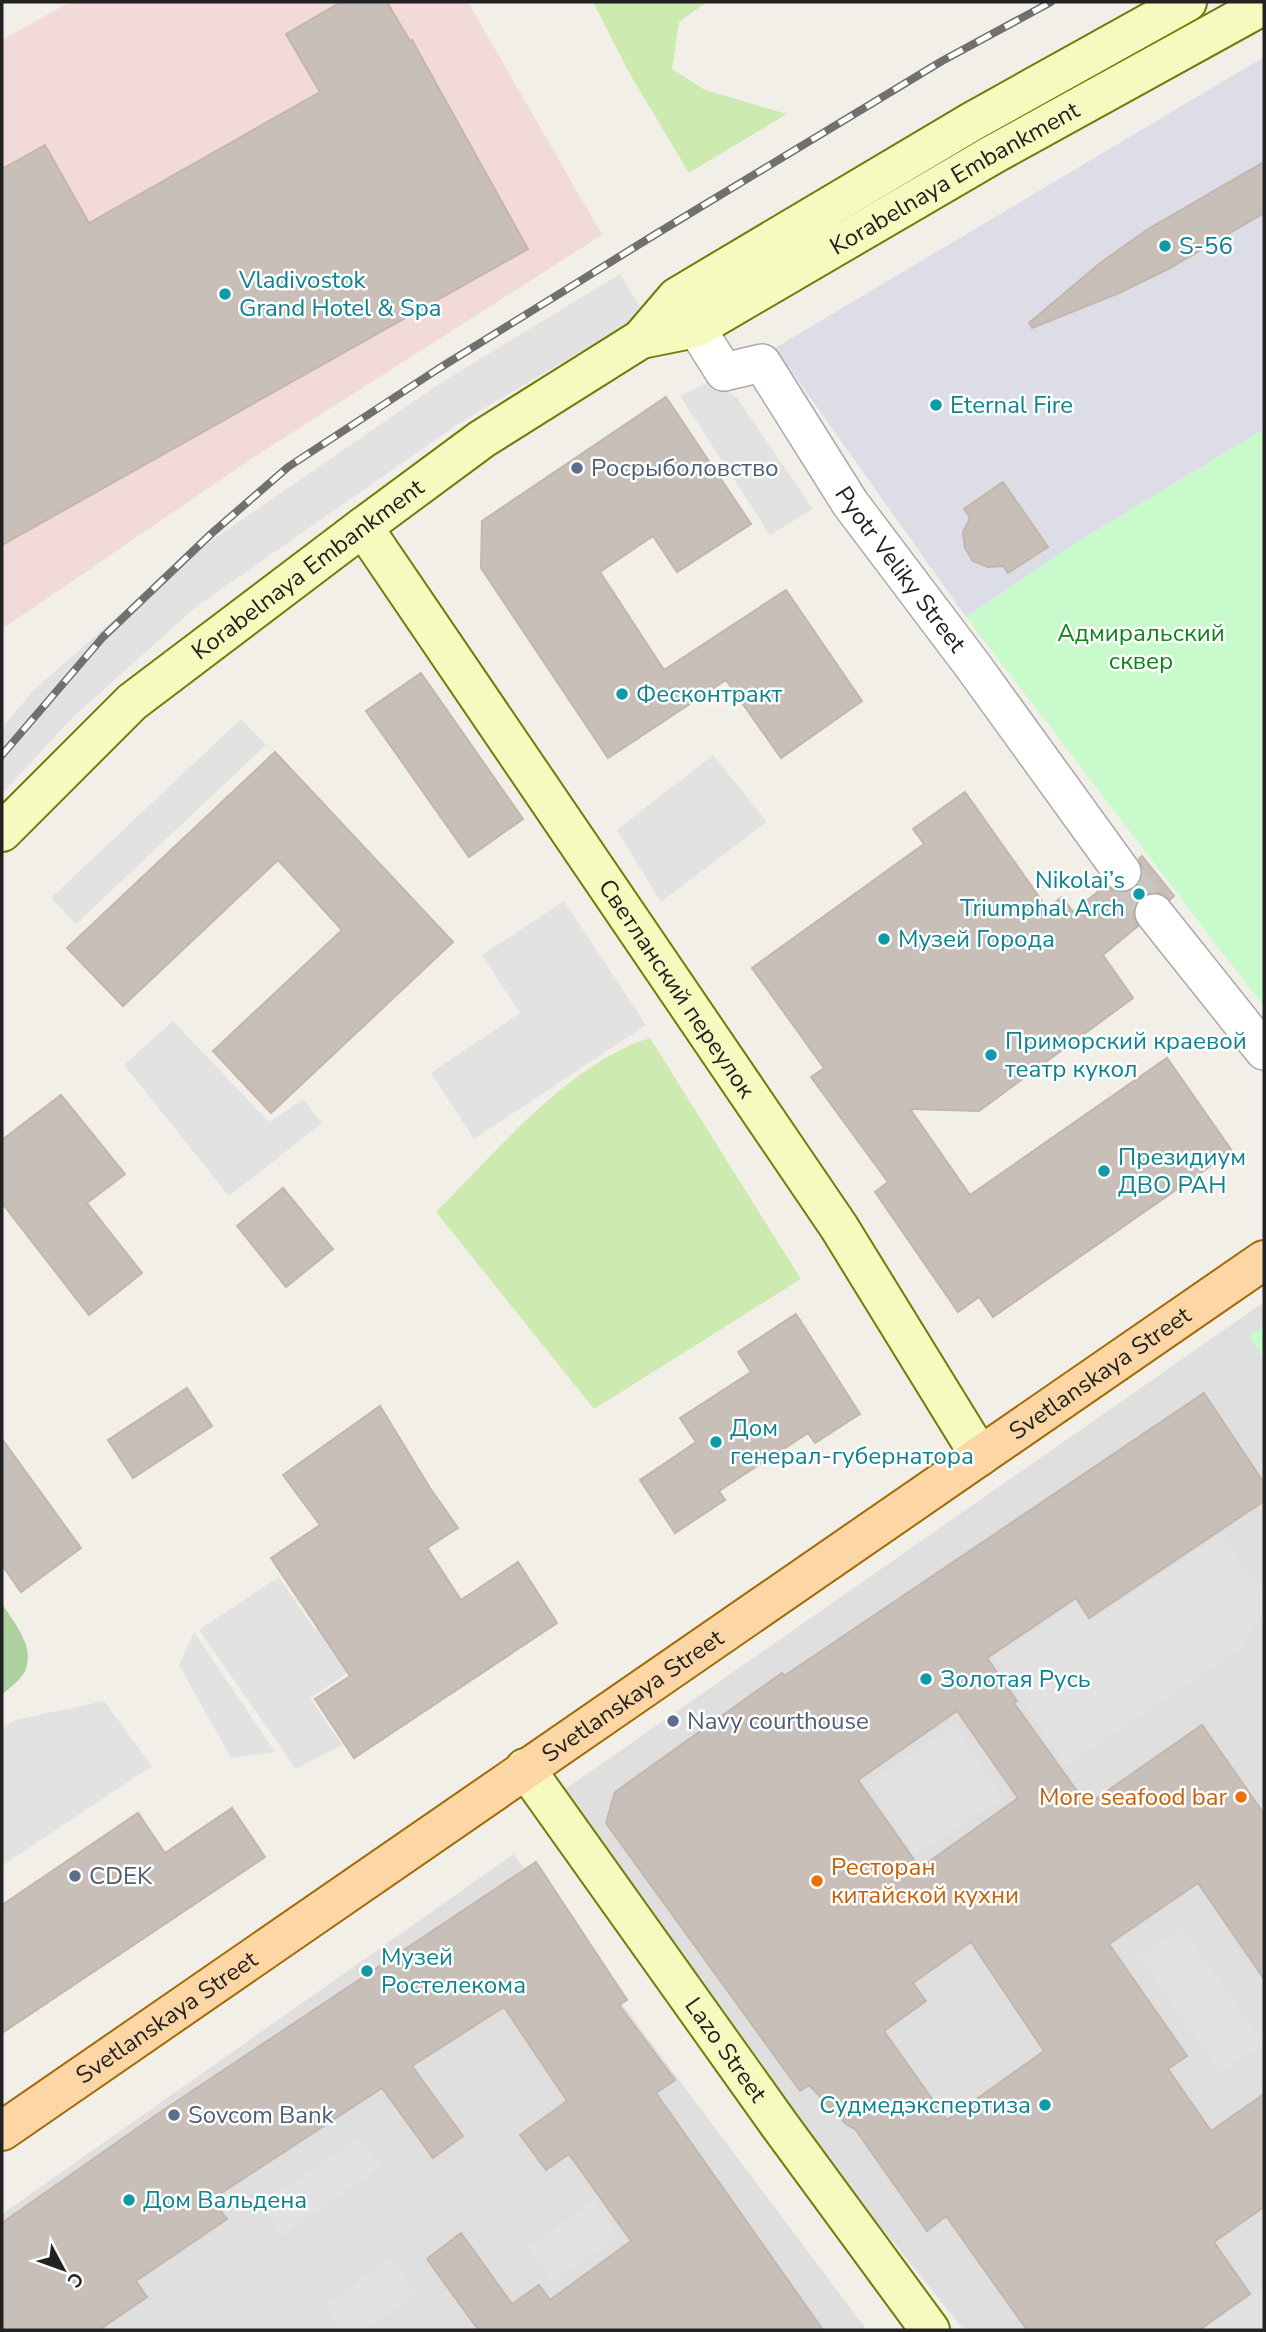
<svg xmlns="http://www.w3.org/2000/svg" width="1266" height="2332" viewBox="0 0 1266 2332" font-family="'Nunito Sans',sans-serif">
	<rect width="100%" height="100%" fill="#f2efe9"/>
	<path fill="#e0dfdf" d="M1264,1302V2330H964L786,2109L564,1790Z
		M514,1854L568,1932L867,2330H2V2214Z"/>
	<path fill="#f2dad9" d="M70,2H468L602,235L251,459L2,629V40Z"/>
	<path fill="#cdebb0" d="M593,2H707L679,22L672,69L705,90L787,114L689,173L631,76Z
		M650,1038L801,1279L594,1409L436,1212C494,1154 570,1062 650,1038Z"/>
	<path fill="#add19e" d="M2,1604C14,1623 36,1647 25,1671C21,1680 9,1688 2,1695Z"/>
	<path fill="#c8facc" d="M1264,429V1007L966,617L1069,547Z
		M1264,1325V1359L1249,1336Z"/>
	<path fill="#e2e2e2" d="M620,274L644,314L461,422L197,606L70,720L2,794V728L33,691L172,568L439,384Z
		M711,381L737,398L813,509L770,535L680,396Z
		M241,719L266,745L76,924L51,898Z
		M713,755L767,822L661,902L617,830Z
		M564,901L646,1025L474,1139L431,1073L520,1013L482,955Z
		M173,1021L269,1122L303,1099L322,1123L229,1196L124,1065Z
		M1220,1534L1264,1593V1610L1243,1647L1066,1765L993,1657L1075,1604L1088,1622Z
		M279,1577L315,1630L341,1613L371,1658L310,1698L342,1745L296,1769L199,1630Z
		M194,1632L275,1752L231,1758L179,1665Z
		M104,1701L152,1766L2,1866V1728L15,1720Z
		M954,1725L1003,1798L915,1856L868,1783Z
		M1182,1927L1263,2043L1221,2073L1139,1957Z
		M359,2137L381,2167L282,2236L261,2205Z
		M593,2201L618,2237L553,2282L528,2247Z
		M390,2257L417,2293L367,2330H343L325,2306Z
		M1264,2287V2330H1203Z"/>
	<path fill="#dddde8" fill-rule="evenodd" d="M1264,57V162L1148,229L1099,264L1049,308L1056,316L1119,293L1170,268L1264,213V429L1069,547L966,617L775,348ZM1003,482L1048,547L1009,573L1003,566L987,567L973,561L965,548L963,532L970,518L964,509Z"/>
	<path fill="#c7bfb8" stroke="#c4b6ab" stroke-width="2" fill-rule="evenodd" d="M341,2H387L410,41L412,40L528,249L2,545V169L45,145L89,223L320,92L286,34Z
		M1264,162V213L1170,268L1119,293L1032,328L1029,323L1099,264L1148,229Z
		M666,397L751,524L677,572L653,536L600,572L664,670L786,590L862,701L781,758L726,680L608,758L481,568L482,521Z
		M1003,482L1048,547L1008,573L1003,566L988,567L973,561L965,548L963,532L970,518L964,509Z
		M421,673L523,819L469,857L366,711Z
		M275,752L453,942L271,1113L213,1051L342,930L278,860L123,1006L67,948Z
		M965,792L1047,908L1062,897L1073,912L1106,885L1114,891L1123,893L1134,889L1141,880L1143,869L1139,859L1142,856L1174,896L1170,900L1162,894L1152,892L1140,897L1134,906L1133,915L1138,926L1103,955L1133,998L979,1111L910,1109L970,1195L1167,1058L1232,1151L993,1317L979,1297L958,1312L875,1192L888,1182L811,1077L824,1068L752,968L924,844L913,829Z
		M61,1095L125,1174L87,1203L142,1273L89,1315L2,1203V1140Z
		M283,1188L333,1249L286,1287L237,1226Z
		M796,1314L860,1414L815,1443L808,1433L719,1491L725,1500L675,1533L640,1480L696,1442L680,1418L751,1372L738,1352Z
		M187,1388L212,1426L133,1478L108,1440Z
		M1204,1393L1264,1483V1501L1089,1618L1076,1598L987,1658L1017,1701L1014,1703L1087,1805L1202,1725L1264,1814V1979L1198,1883L1109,1944L1187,2056L1168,2069L1211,2131L1264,2094V2207L1214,2242L1250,2294L1199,2330H1027L946,2216L927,2231L855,2129L847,2125L809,2085L800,2091L606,1823L615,1792L782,1673L784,1676ZM957,1711L1018,1798L920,1868L858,1780ZM971,1942L1044,2051L947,2120L884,2031L926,2001L913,1983Z
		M380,1406L430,1488L458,1528L427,1548L461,1600L518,1562L557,1623L354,1758L315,1699L350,1676L271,1558L320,1525L283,1475Z
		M2,1439L81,1548L21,1592L2,1565Z
		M232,1808L265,1857L2,2033V1905L138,1813L165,1853Z
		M536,1862L627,2000L619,2005L675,2080L656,2093L823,2330H475L477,2328L427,2259L461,2233L512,2304L539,2285L550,2300L631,2241L569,2154L546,2170L520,2135L567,2101L504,2007L412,2066L463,2136L433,2158L382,2088L212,2199L227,2219L136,2281L147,2297L99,2330H2V2223L156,2115Z"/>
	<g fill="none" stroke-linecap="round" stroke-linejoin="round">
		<path stroke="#c8c6c1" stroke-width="37" stroke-dasharray="37 18" stroke-linecap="butt" d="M1122,872L1154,913"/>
		<defs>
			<g id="pedestrian">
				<path id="s1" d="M681,304L724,372L762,363L850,503L973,666L1122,872"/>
				<path d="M1154,913L1264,1051"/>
			</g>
			<g id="secondary">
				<path id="s2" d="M641,339L696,328L992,155L1264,5"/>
				<path id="s3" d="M363,527L839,1227L980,1456"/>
				<path id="s4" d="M2,832L132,702L363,527L482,439L641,339L677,297L973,121L1187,2"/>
				<path id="s5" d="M525,1768L778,2123L930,2330"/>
			</g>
			<g id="primary">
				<path id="s6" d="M2,2131L1264,1260"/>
			</g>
		</defs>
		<use href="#pedestrian" stroke="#a9a9a9" stroke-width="40"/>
		<use href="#secondary" stroke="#707d05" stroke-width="42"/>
		<use href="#primary" stroke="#a06b00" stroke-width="42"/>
		<use href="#pedestrian" stroke="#fff" stroke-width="37"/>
		<use href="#secondary" stroke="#f7fabf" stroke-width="38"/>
		<use href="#primary" stroke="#fcd6a4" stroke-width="38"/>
		<defs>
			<path id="rail" d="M2,755L103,637L212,533L288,467L438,369L651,237L942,61L1051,2"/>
		</defs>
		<use href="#rail" stroke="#707070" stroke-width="8"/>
		<use href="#rail" stroke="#fff" stroke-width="5" stroke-dasharray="16" stroke-linecap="butt"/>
	</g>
	<g fill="#0f9aa8" stroke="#fff" stroke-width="2.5">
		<circle cx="1165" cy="246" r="7"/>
		<circle cx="225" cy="294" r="7"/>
		<circle cx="936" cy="405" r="7"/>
		<circle cx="622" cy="694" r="7"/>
		<circle cx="1139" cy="894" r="7"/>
		<circle cx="884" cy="939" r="7"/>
		<circle cx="991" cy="1055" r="7"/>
		<circle cx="1104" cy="1171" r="7"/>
		<circle cx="716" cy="1442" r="7"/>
		<circle cx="926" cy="1679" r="7"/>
		<circle cx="367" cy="1971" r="7"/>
		<circle cx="1045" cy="2105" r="7"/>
		<circle cx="129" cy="2200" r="7"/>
	</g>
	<g fill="#5c6f8a" stroke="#fff" stroke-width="2.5">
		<circle cx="577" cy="468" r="7"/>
		<circle cx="673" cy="1721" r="7"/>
		<circle cx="75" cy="1876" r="7"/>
		<circle cx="174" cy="2115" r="7"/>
	</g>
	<g fill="#e8710a" stroke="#fff" stroke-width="2.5">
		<circle cx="1241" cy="1797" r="7"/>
		<circle cx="817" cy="1881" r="7"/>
	</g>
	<g text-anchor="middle" stroke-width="5" stroke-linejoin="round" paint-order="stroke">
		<g font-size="24" fill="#222" stroke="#fff">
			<text dy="8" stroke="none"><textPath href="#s2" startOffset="355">Korabelnaya Embankment</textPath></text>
			<text dy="8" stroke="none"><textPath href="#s4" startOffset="404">Korabelnaya Embankment</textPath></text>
			<text dy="8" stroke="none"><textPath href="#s1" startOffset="368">Pyotr Veliky Street</textPath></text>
			<text dy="8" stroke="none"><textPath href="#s3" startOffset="558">Светланский переулок</textPath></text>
			<text dy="8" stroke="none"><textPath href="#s6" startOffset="1334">Svetlanskaya Street</textPath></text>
			<text dy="8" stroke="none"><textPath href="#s6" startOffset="766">Svetlanskaya Street</textPath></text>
			<text dy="8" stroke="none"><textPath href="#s6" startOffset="200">Svetlanskaya Street</textPath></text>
			<text dy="8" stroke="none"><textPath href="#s5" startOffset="346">Lazo Street</textPath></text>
		</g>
		<g font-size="24" fill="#0d838f" stroke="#fff" text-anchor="start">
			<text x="1179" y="254">S-56</text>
			<text x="239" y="288">Vladivostok<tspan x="239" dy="28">Grand Hotel &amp; Spa</tspan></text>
			<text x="950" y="413">Eternal Fire</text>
			<text x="636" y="702">Фесконтракт</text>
			<text x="1125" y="888" text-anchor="end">Nikolai’s<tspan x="1125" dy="28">Triumphal Arch</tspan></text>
			<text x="898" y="947">Музей Города</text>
			<text x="1005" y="1049">Приморский краевой<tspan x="1005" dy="28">театр кукол</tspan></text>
			<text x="1118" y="1165">Президиум<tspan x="1118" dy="28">ДВО РАН</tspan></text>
			<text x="730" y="1436">Дом<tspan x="730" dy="28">генерал-губернатора</tspan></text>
			<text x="940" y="1687">Золотая Русь</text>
			<text x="381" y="1965">Музей<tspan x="381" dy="28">Ростелекома</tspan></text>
			<text x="1031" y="2113" text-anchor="end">Судмедэкспертиза</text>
			<text x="143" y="2208">Дом Вальдена</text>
		</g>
		<g font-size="24" fill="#4e5e75" stroke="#fff" text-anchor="start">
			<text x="591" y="476">Росрыболовство</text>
			<text x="687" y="1729">Navy courthouse</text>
			<text x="89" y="1884">CDEK</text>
			<text x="188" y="2123">Sovcom Bank</text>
		</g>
		<g font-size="24" fill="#0c8416" stroke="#fff">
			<text x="1141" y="641">Адмиральский<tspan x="1141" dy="28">сквер</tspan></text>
		</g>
		<g font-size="24" fill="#c56008" stroke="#fff" text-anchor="end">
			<text x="1227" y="1805">More seafood bar</text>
			<text x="831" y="1875" text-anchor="start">Ресторан<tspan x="831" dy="28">китайской кухни</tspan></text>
		</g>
	</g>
	<rect width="1266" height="2332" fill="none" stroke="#222222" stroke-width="7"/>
	<g transform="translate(63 2269) rotate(131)" stroke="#ffffff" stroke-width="5" paint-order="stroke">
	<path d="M0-5L12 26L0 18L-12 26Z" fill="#222222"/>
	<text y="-10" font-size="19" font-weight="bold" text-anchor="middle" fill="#222222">С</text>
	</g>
</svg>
